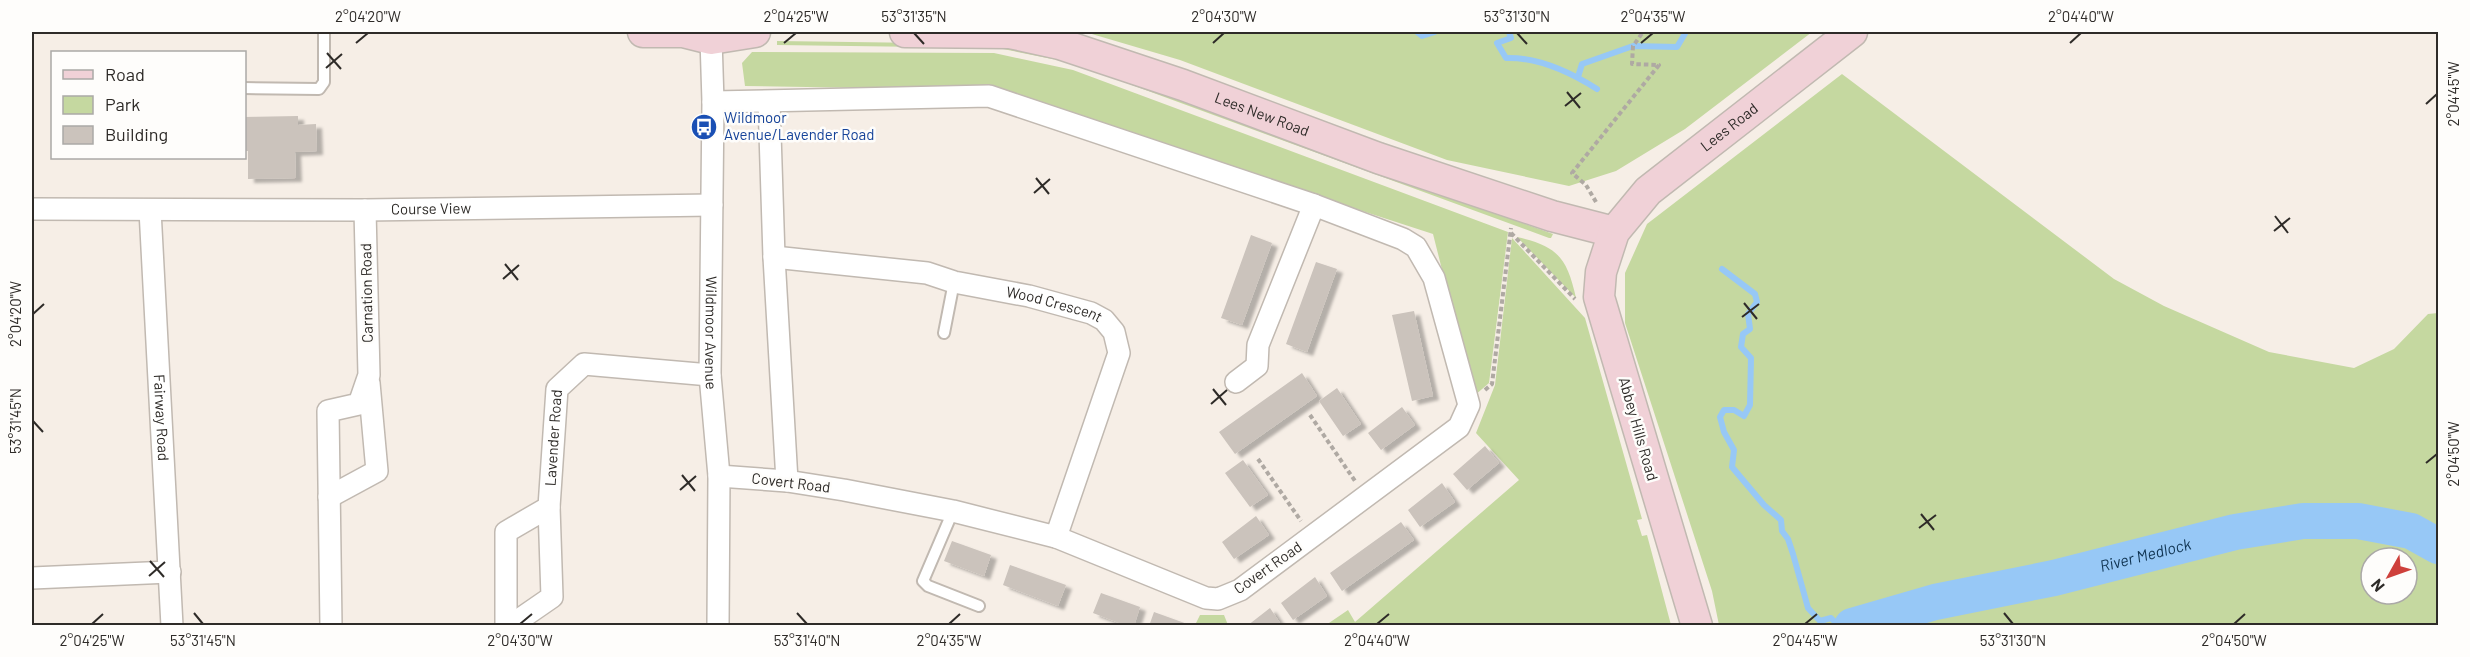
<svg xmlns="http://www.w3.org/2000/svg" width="2470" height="657" viewBox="0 0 2470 657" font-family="Barlow,sans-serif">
	<defs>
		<filter id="shadow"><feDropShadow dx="6" dy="4" stdDeviation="1.5" flood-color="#0004"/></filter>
	</defs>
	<rect width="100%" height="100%" fill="#f6eee6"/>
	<path fill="#c5d8a0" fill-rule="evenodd" d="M1085,32H1812L1685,129L1616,171L1569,186L1447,160L1180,60Z
		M777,41L998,44L1072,59L1553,234L1551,238H1549L1072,63L998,48L777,45Z
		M752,52L994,53L1073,70L1508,232L1489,383L1474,396L1433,234L990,90L745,86L742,63Z
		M1842,74L2114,279L2164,306L2269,352L2354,368L2394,349L2428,314L2438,313V625H1719L1712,591L1625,323V273L1647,224ZM2371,558H2407V594H2371Z
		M1517,237C1558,246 1567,258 1576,298Z
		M1512,238L1585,318L1642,519L1637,520L1642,536L1647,535L1671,625H1326L1348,610L1355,622L1519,480L1476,433L1495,385Z
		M1200,615H1224L1228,625H1195Z"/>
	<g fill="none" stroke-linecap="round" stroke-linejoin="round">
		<path stroke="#97c8f6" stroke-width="6" d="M1417,32L1422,36L1435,32
			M1509,32L1511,38L1497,43L1506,58C1538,57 1570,72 1597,89
			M1578,77L1582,64L1633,46L1677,47L1686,32
			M1722,269L1755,294L1757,302L1748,314L1750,329L1743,334L1741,347L1751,358L1750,405L1744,416L1734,410H1724L1720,417L1724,432L1734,450L1732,467L1764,505L1781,520L1782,531L1788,539L1793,554L1808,608L1820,621L1831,618L1839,626"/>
		<path stroke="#97c8f6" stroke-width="36" id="s1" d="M1852,626L1935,602L2054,578L2235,532L2303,521H2358L2411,531L2438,546"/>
	</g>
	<path fill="#cbc3bc" filter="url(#shadow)" d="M298,116V125L316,124L317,151L295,152L296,178L248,179V151H244V117Z
		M1251,235L1272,243L1242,325L1221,318Z
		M1316,262L1337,269L1307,352L1286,344Z
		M1414,311L1433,396L1412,401L1392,315Z
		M1302,373L1317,396L1235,454L1219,432Z
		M1337,388L1361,424L1343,436L1319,401Z
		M1402,407L1415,425L1381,450L1368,433Z
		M1485,446L1499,463L1467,490L1453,474Z
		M1243,460L1268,495L1250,507L1225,473Z
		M1442,483L1455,502L1420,527L1408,510Z
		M1256,516L1269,535L1234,559L1222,542Z
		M1401,522L1414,540L1342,591L1330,573Z
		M952,541L991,555L984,576L944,561Z
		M1010,565L1066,585L1058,606L1003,585Z
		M1315,577L1327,596L1293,620L1281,603Z
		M1101,593L1140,607L1134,626H1127L1093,613Z
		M1270,608L1282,626H1247L1252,622Z
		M1154,612L1190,625V626H1149Z"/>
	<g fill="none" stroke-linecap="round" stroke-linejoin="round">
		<defs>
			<path id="lane" d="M244,88L319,89L324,82V32
				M944,333L954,282
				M953,511L923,581L928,586L979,606"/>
			<g id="street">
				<path id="s2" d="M711,39L713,102L710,375L719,476L718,626"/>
				<path d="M713,102L989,96L1314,205L1403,239L1416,247L1434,278L1469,405L1459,427L1240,590L1218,599L1206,598L1056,537L953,511L844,490L787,481L719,476"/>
				<path d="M769,102L774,257L787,481"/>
				<path id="s3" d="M32,209L365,210L712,205"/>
				<path id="s4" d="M150,210L172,626"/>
				<path id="s5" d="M774,257L927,273L954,282L1029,296L1091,313L1104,320L1114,332L1119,353L1056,537"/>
				<path d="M1236,382L1257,366L1258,345L1314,205"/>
				<path d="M329,497L377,471L369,383"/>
				<path d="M32,578L170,572"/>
				<path d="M331,626L328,411L359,404L369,375L365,210"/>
				<path id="s6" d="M506,626V532L549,507L557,389L584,364L710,375"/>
				<path d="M510,626L552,597L549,507"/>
			</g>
			<g id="secondary">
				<path d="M643,32H683L711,39L755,32"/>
				<path id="s7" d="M905,32L1010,33L1060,44L1183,85L1378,158L1552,216L1614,232"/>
				<path id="s8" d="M1697,626L1599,297L1601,272L1614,232L1648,191L1852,32"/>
			</g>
		</defs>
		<use href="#lane" stroke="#c1b9b1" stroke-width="14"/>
		<use href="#street" stroke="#c1b9b1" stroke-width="24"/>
		<use href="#secondary" stroke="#c1b9b1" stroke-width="33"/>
		<path stroke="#afa9a3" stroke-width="4" stroke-dasharray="4.5 3" stroke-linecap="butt" d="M1596,202L1586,185L1572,173L1659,65L1632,64L1633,46L1643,32
			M1511,233L1575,299
			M1485,390L1492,384L1511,228
			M1310,415L1355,481
			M1258,459L1301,521"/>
		<use href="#lane" stroke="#fff" stroke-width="10"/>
		<use href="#street" stroke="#fff" stroke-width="21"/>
		<use href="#secondary" stroke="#f0d1d7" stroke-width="30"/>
	</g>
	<path fill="none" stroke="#2e2b28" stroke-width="2" d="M914,33L924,44M1517,33L1527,44M356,43L368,33M784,43L796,33M1213,43L1224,33M1641,43L1653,33M2070,43L2081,33M327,53L341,69M326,68L342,54M1567,92L1580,108M2426,104L2437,94M1565,106L1581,93M1036,178L1049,194M1034,193L1050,179M2275,216L2288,233M2274,231L2290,218M505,264L518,280M503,279L519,265M1744,303L1757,319M33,314L44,304M1742,317L1759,304M1213,389L1226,405M1211,404L1227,390M33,421L43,432M2426,463L2437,454M682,475L695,491M680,490L696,476M1921,514L1934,530M1919,528L1936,515M150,561L164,577M149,576L165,562M194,613L203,624M797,613L807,624M2004,613L2013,624M92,624L103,614M520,624L532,614M949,624L960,614M1377,624L1389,614M1805,624L1817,614M2234,624L2245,614"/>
	<defs>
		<symbol id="bus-disc" viewBox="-11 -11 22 22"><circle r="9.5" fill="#1a4fb4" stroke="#fefdfb"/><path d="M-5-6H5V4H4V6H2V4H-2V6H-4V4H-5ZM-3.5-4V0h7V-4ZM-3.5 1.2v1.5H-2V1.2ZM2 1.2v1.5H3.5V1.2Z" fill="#fff"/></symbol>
	</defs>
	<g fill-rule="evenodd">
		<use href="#bus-disc" x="689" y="112" width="30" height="30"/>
	</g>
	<g text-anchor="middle" stroke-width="5" stroke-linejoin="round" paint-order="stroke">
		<g font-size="15" fill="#2e2b28" stroke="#fefdfb">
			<text dy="5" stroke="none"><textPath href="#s7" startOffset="370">Lees New Road</textPath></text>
			<text dy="5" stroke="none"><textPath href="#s8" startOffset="567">Lees Road</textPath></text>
			<text dy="5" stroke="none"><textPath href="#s3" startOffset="399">Course View</textPath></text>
			<text transform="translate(367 293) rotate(-91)" y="5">Carnation Road</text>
			<text dy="5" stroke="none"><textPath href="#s5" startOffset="285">Wood Crescent</textPath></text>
			<text dy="5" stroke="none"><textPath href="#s2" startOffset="294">Wildmoor Avenue</textPath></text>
			<text dy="5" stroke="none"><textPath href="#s4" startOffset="208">Fairway Road</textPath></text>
			<text transform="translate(1638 429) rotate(74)" y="5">Abbey Hills Road</text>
			<text dy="5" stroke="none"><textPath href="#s6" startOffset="213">Lavender Road</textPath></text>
			<text transform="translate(791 483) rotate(7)" y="5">Covert Road</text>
			<text transform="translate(1268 568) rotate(-35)" y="5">Covert Road</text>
		</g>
		<g font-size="15" fill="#164399" stroke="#fefdfb" text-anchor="start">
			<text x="724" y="123">Wildmoor<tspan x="724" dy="17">Avenue/Lavender Road</tspan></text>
		</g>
		<g font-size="16" font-style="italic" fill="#103452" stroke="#fefdfb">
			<text dy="6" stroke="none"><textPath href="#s1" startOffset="302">River Medlock</textPath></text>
		</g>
	</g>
	<rect width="2470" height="657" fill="none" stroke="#fefdfb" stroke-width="66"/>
	<rect x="51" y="51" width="195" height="108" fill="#fefdfb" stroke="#aba9a7" stroke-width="1.5"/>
	<rect x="63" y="70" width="30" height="9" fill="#f0d1d7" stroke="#aba9a7" stroke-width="1.5"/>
	<text x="105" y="81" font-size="18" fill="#2e2b28">Road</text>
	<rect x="63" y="96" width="30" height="18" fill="#c5d8a0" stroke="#aba9a7" stroke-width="1.5"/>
	<text x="105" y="111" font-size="18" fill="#2e2b28">Park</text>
	<rect x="63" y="126" width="30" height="18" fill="#cbc3bc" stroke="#aba9a7" stroke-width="1.5"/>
	<text x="105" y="141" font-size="18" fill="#2e2b28">Building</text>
	<g transform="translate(2389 576) rotate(230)"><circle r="28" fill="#fefdfb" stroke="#aba9a7" stroke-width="1.5"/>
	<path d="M0-4.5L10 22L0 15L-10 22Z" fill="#ce403b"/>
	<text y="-9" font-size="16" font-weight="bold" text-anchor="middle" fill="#2e2b28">N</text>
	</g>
	<rect x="33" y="33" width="2404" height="591" fill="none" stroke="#2e2b28" stroke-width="2"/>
	<g font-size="15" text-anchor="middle" fill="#2e2b28">
		<text x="368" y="22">2°04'20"W</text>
		<text x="796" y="22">2°04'25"W</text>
		<text x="914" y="22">53°31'35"N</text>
		<text x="1224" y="22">2°04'30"W</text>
		<text x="1517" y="22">53°31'30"N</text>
		<text x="1653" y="22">2°04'35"W</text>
		<text x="2081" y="22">2°04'40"W</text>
		<text transform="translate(2454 94) rotate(-90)" y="5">2°04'45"W</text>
		<text transform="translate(16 314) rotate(-90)" y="5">2°04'20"W</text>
		<text transform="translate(16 421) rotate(-90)" y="5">53°31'45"N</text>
		<text transform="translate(2454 454) rotate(-90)" y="5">2°04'50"W</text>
		<text x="92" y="646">2°04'25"W</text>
		<text x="203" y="646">53°31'45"N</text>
		<text x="520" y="646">2°04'30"W</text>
		<text x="807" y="646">53°31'40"N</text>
		<text x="949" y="646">2°04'35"W</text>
		<text x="1377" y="646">2°04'40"W</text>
		<text x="1805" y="646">2°04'45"W</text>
		<text x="2013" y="646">53°31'30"N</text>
		<text x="2234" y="646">2°04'50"W</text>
	</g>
</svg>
